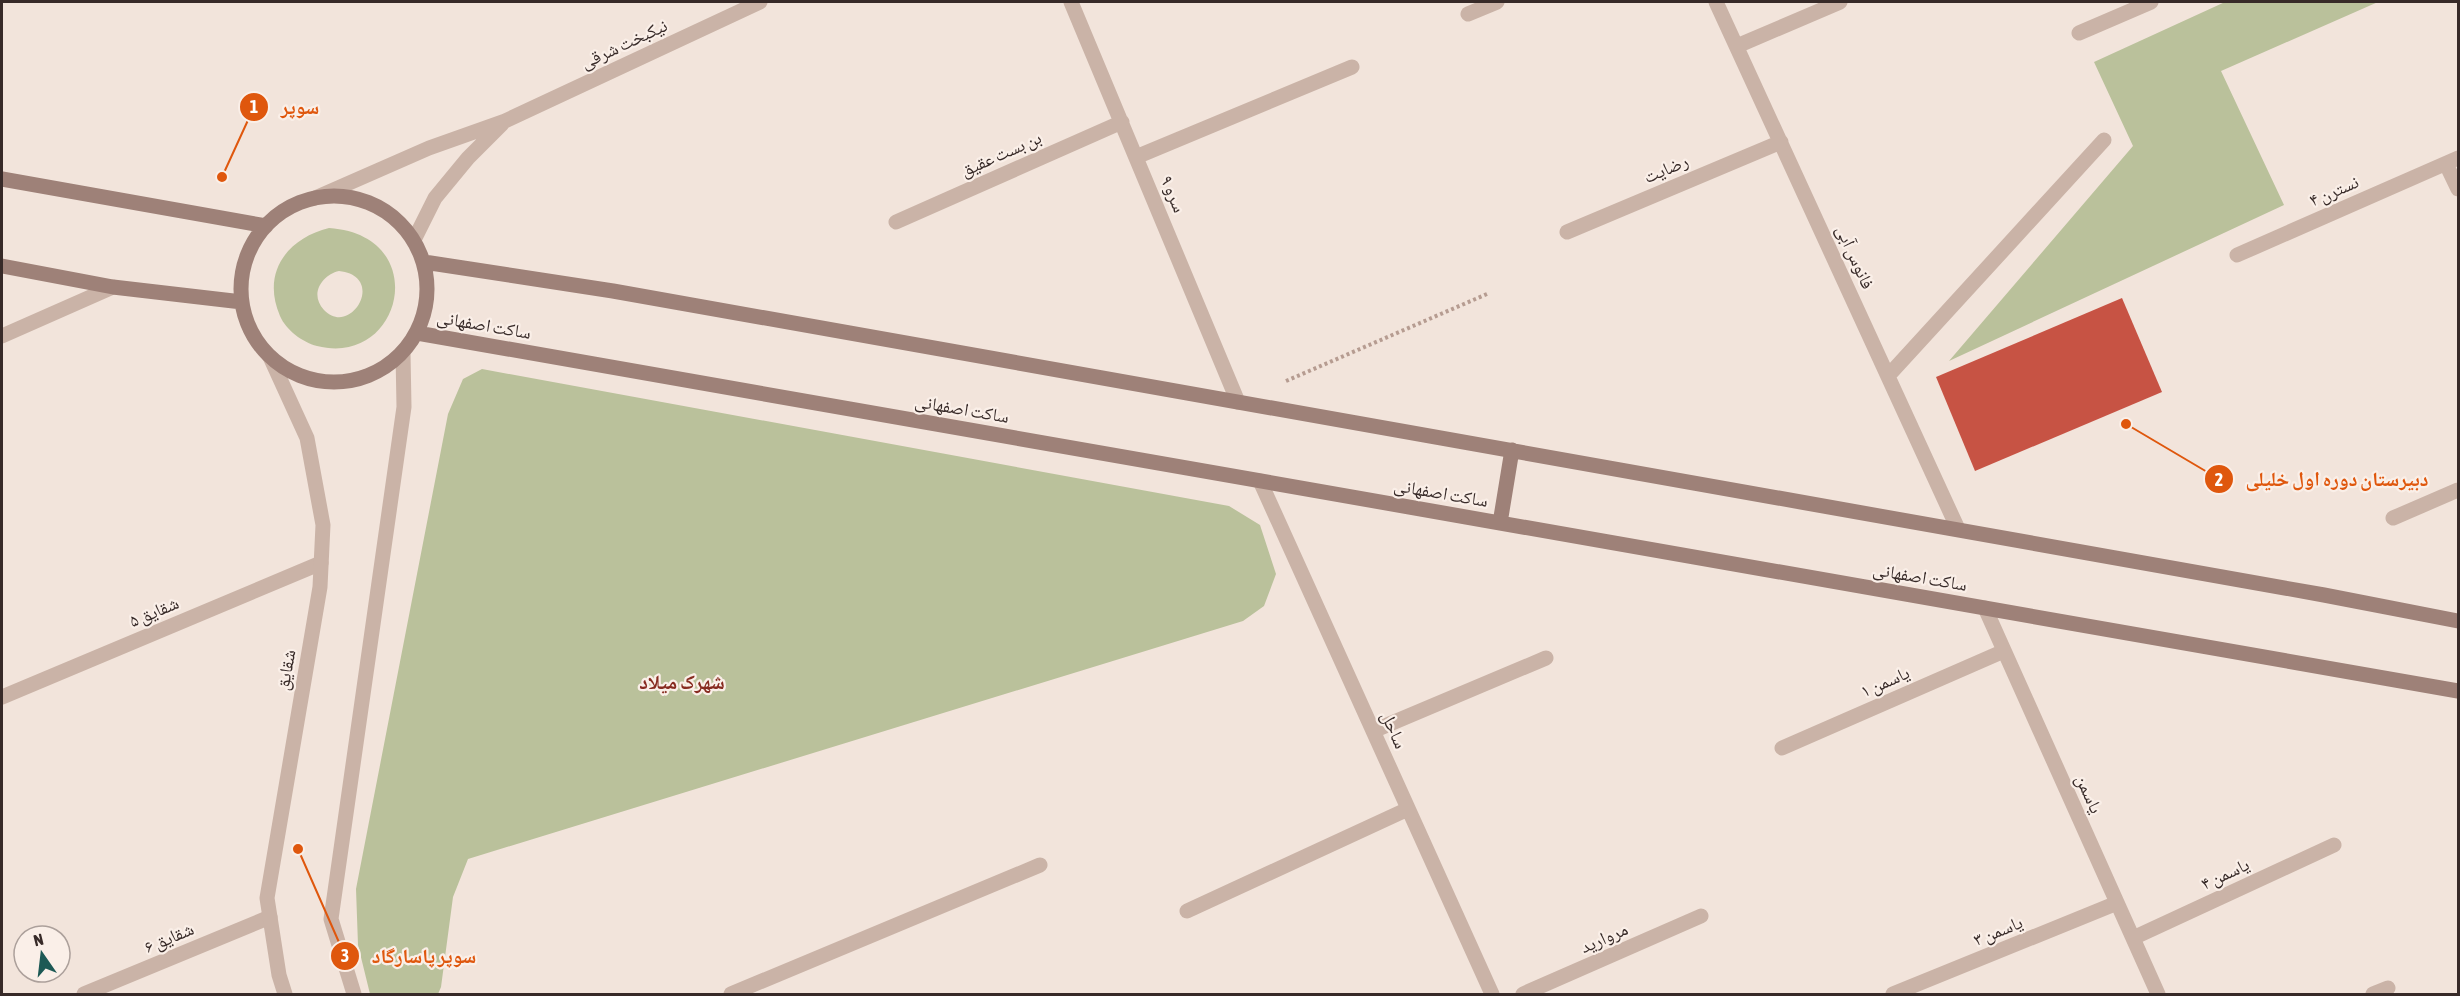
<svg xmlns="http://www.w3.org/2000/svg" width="2460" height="996" viewBox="0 0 2460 996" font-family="'Asap Condensed','Noto Naskh Arabic',sans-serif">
	<rect width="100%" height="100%" fill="#f2e4db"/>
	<path fill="#bac19b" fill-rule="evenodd" d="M2225,2H2378L2221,71L2284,205L1949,361L2133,146L2094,62Z
		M329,228C433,235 403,368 317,346C302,342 286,330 280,316C261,272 288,238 329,228ZM339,271C387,276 351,338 324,310C309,294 322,275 339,271Z
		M482,369L1229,506L1260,525L1276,574L1264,606L1243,621L468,859L453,897L441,987L438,994H370L358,945L356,889L448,414L463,379Z"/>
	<path fill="#c75344" d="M2122,298L2162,392L1975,471L1936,377Z"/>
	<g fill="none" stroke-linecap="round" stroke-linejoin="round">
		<path stroke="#b69c91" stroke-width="4" stroke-dasharray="3 3" stroke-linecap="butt" d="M1286,381L1487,294"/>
		<path stroke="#cab3a7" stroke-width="15" d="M1071,2L1238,402
			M1716,2L1958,529
			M1468,14L1497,2
			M2079,33L2151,2
			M1737,46L1840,2
			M1136,157L1352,67
			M2446,164L2458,189
			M896,222L1122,122
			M1567,232L1781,142
			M2237,255L2458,158
			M1888,376L2104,140
			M1260,481L1492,994
			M2393,518L2458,490
			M1985,608L2158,994
			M2,697L321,563
			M1373,731L1546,658
			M1782,748L2004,651
			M1187,911L1408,809
			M2133,938L2334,845
			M84,994L270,917
			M731,994L1040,865
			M1523,994L1701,916
			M1893,994L2117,903
			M2373,994L2388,988"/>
		<path stroke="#cab3a7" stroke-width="15" d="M315,198L429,148L505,121L760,2
			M414,240L435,198L468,158L502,124
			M2,336L113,287
			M270,357L307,438L323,525L320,587L267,898L279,975L285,994
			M354,994L331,919L404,407L403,353"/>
		<path stroke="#9e8178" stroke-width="15" d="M2,179L266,226
			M241 289a93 93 0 1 1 186 0a93 93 0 1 1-186 0Z
			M424,262L613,291L2324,595L2458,621
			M2,266L113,287L242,302
			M417,333L2458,691
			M1500,523L1512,450"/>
	</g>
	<g text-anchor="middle" stroke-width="4.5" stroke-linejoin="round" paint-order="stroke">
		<g font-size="18" fill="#372a28" stroke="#faefe8">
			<text transform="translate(624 44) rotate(-25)" y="6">نیکبخت شرقی</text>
			<text transform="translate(1001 154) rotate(-24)" y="6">بن بست عقیق</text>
			<text transform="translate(1666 169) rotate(-23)" y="6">رضایت</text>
			<text transform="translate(2334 191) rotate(-23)" y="6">نسترن ۴</text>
			<text transform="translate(1173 194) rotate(67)" y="6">سرو ۹</text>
			<text transform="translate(1855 257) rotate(66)" y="6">فانوس آبی</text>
			<text transform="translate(484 325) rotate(10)" y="6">ساکت اصفهانی</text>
			<text transform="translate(962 409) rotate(10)" y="6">ساکت اصفهانی</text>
			<text transform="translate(1441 493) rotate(10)" y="6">ساکت اصفهانی</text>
			<text transform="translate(1920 577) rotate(10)" y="6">ساکت اصفهانی</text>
			<text transform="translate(154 612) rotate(-23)" y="6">شقایق ۵</text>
			<text transform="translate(286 670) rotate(-80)" y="6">شقایق</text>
			<text transform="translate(1885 682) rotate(-24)" y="6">یاسمن ۱</text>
			<text transform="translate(1394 730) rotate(66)" y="6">ساحل</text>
			<text transform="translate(2089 794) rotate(66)" y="6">یاسمن</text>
			<text transform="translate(2225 874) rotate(-25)" y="6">یاسمن ۴</text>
			<text transform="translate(1998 931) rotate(-22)" y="6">یاسمن ۳</text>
			<text transform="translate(169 938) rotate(-23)" y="6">شقایق ۶</text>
			<text transform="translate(1604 938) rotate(-24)" y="6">مروارید</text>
		</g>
		<g font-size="20" font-weight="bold" fill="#872b20" stroke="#faefe8">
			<text x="682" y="689">شهرک میلاد</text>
		</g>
	</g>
	<path fill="none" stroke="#df570d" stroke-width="2" d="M222 177L254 107M2126 424L2219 479M298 849L345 956"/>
	<g fill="#df570d" stroke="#faefe8" stroke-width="2">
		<circle cx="222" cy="177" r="6"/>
		<circle cx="2126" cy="424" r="6"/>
		<circle cx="298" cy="849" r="6"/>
		<circle cx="254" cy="107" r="15"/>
		<circle cx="2219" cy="479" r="15"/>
		<circle cx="345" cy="956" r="15"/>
	</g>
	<g font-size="18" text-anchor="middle" font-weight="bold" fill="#fff">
		<text x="254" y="113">1</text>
		<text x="2219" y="486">2</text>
		<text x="345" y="962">3</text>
	</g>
	<g font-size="20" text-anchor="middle" font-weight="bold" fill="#df570d" stroke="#faefe8" stroke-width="4.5" stroke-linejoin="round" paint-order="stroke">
		<text x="300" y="114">سوپر</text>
		<text x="2337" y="486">دبیرستان دوره اول خلیلی</text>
		<text x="424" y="963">سوپر پاسارگاد</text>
	</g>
	<rect width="2460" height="996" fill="none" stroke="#372a28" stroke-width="6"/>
	<g transform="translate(42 954) rotate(346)"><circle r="28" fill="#faefe8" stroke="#aca09b" stroke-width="1.5"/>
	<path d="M0-4.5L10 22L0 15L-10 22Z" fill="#1d5955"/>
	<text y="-9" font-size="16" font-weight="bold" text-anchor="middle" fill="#372a28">N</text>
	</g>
</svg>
